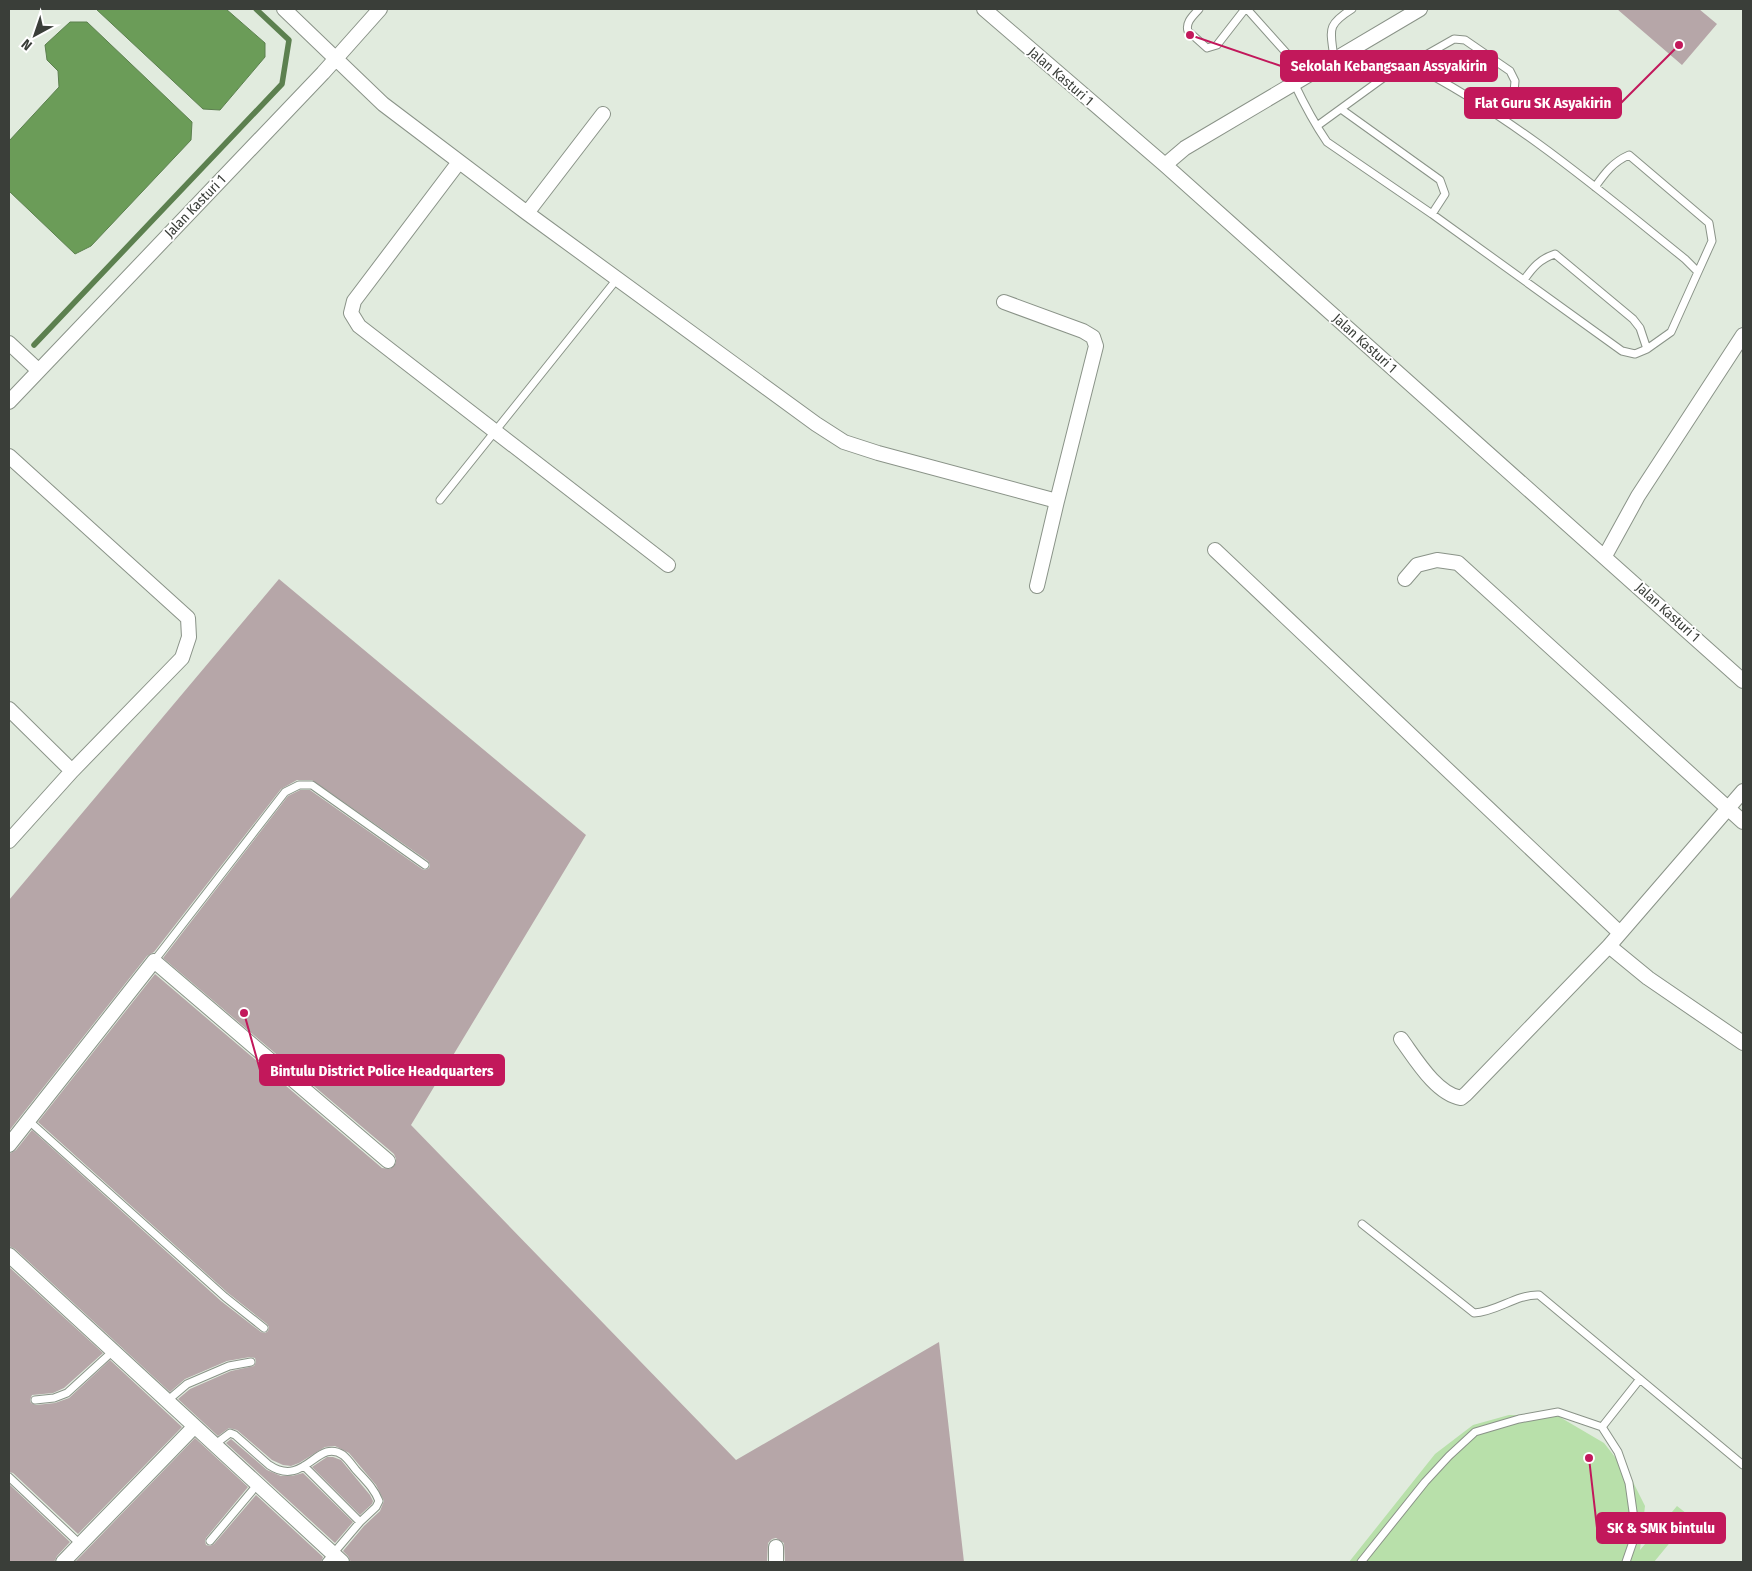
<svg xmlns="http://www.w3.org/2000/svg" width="1752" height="1571" viewBox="0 0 1752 1571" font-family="'Fira Sans Condensed',sans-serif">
	<rect width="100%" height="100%" fill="#e1ebde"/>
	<path fill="#b8e0aa" d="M1509,1415L1558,1416L1604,1443L1630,1476L1645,1506L1640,1550L1677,1506L1691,1517L1654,1562H1349L1435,1454L1473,1425Z"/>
	<path fill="#6b9c58" stroke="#5c804f" d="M96,9H226L265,43V57L220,110L203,109Z
		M70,22H87L192,122L191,140L91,246L75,254L9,191V141L59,87L58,71L47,60L45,45Z"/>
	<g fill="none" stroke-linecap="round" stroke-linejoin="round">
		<path stroke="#5c804f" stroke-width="5.5" d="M34,345L282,84L289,40L256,9"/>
	</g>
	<path fill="#b6a6a8" d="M1617,9H1699L1717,24L1682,65Z
		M279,579L586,835L411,1125L736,1460L939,1342L964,1562H785L784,1543L776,1538L772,1539L768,1543L767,1562H351L348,1556L343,1551L364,1526L380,1511L384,1501L376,1485L349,1453L335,1446L325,1447L299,1463L291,1466L283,1465L272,1460L237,1430L229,1428L218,1436L178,1399L190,1389L231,1371L254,1366L256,1362L255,1358L250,1357L227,1361L185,1379L170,1392L15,1249L9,1246V1154L16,1150L32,1130L221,1301L261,1332L265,1333L268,1331L269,1327L267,1324L228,1293L38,1122L155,974L382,1168L390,1169L396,1163V1159L394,1154L163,958L288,796L300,790H310L422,869L425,870L429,868L430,865L428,861L312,780H297L281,789L154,952L147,956L9,1131V900Z
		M9,1267L103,1353L64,1388L53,1393L32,1395L30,1400L31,1403L36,1405L55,1403L69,1398L110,1360L182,1427L78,1534L13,1473L9,1472Z
		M195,1438L248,1487L206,1538L205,1541L206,1545L210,1546L214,1544L256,1495L323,1557L321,1562H75Z
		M231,1439L267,1470L281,1476H292L303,1473L353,1522L335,1543L226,1443Z
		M327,1457H333L341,1460L370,1495L373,1501L372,1504L360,1515L312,1467Z
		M9,1484L70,1542L57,1556L54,1562H9Z"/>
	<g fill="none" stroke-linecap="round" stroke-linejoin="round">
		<defs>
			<path id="lane" d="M1199,9C1194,15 1185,22 1188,31L1207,48L1217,45L1245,9
				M1247,9L1307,76
				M1334,59C1331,30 1325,26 1352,9
				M1410,64L1454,39L1465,40L1510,71L1515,81L1514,92L1498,114
				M1294,83C1304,104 1314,123 1327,142L1432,214L1622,351L1635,354L1647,349L1671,332L1698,272L1685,259C1598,189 1511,115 1410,64L1390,73L1317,126
				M1341,109L1440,180L1445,194L1432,214
				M1595,187C1605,173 1613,162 1629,155L1709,223L1712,241L1698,272
				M1524,280C1533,267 1540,259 1555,254L1633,319L1640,328L1647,349
				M440,500L617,279
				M154,961L285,792L299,785H312L425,865
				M29,1121L225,1297L264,1328
				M1362,1224L1474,1313C1497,1312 1516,1294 1539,1295L1743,1465
				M35,1400L54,1398L67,1393L113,1351
				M167,1401L187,1384L229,1366L251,1362
				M1602,1427L1640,1379
				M214,1445L230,1433L235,1435L269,1465C305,1489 317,1437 343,1455C348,1459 352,1465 356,1470C365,1480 374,1488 379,1501L376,1507L360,1522L326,1562
				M304,1466L360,1522
				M9,1477L80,1544
				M210,1541L257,1485
				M1361,1562L1425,1482L1449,1456L1475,1432L1519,1419L1558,1412L1602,1427L1618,1452L1629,1483L1636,1533L1626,1562"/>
			<path id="street" d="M284,9L383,104L527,213L816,424L844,442L878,453L1057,501L1096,346L1093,337L1083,331L1004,302
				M984,9L1165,165L1743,681
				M459,162L354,301L351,313L359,326L668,565
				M1165,165L1185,148L1420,9
				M527,213L603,114
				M9,343L38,370
				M9,402L323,73L380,9
				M9,456L188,618L189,637L182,658L72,771L9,841
				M1215,550L1620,933
				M1605,556L1638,496L1743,335
				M1405,579L1417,565L1437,560L1458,563L1743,822
				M1037,586L1057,501
				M9,709L72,771
				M1609,946L1648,978L1743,1043
				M1401,1039C1415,1058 1436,1094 1461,1098L1466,1094L1609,946L1743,791
				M9,1145L154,961L388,1161
				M9,1255L342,1562
				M63,1562L194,1427
				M776,1562V1547"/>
		</defs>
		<use href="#lane" stroke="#8a9388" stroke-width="9"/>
		<use href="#street" stroke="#8a9388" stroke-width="16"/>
		<use href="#lane" stroke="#fff" stroke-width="7"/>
		<use href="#street" stroke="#fff" stroke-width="14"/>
	</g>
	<g text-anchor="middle" stroke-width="4" stroke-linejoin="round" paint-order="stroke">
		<g font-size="14" fill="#3a3e39" stroke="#fff">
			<text transform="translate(1061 76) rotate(41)" y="5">Jalan Kasturi 1</text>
			<text transform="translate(195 206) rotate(-46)" y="5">Jalan Kasturi 1</text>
			<text transform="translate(1365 343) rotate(42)" y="5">Jalan Kasturi 1</text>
			<text transform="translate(1668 612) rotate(42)" y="5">Jalan Kasturi 1</text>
		</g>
	</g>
	<path fill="none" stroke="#c2185b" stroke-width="2" d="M1190 35L1281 66M1679 45L1621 103M244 1013L260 1070M1589 1458L1597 1528"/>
	<g fill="#c2185b" stroke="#fff" stroke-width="2">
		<circle cx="1190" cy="35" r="5"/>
		<circle cx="1679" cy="45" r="5"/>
		<circle cx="244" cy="1013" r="5"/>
		<circle cx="1589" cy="1458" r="5"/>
	</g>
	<g fill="#c2185b" stroke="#c2185b" stroke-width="2">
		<rect x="1281" y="51" width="216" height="30" rx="5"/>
		<rect x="1465" y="88" width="156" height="30" rx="5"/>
		<rect x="260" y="1055" width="244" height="30" rx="5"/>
		<rect x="1597" y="1513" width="128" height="30" rx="5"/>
	</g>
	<g font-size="15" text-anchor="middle" font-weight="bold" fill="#fff">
		<text x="1389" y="71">Sekolah Kebangsaan Assyakirin</text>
		<text x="1543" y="108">Flat Guru SK Asyakirin</text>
		<text x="382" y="1076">Bintulu District Police Headquarters</text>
		<text x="1661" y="1533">SK &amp; SMK bintulu</text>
	</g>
	<rect width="1752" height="1571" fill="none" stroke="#3a3e39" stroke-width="20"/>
	<g transform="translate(35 35) rotate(220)" stroke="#ffffff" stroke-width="4" paint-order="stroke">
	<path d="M0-4L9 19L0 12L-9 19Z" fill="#3a3e39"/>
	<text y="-8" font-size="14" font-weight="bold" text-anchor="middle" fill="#3a3e39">N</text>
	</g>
</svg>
